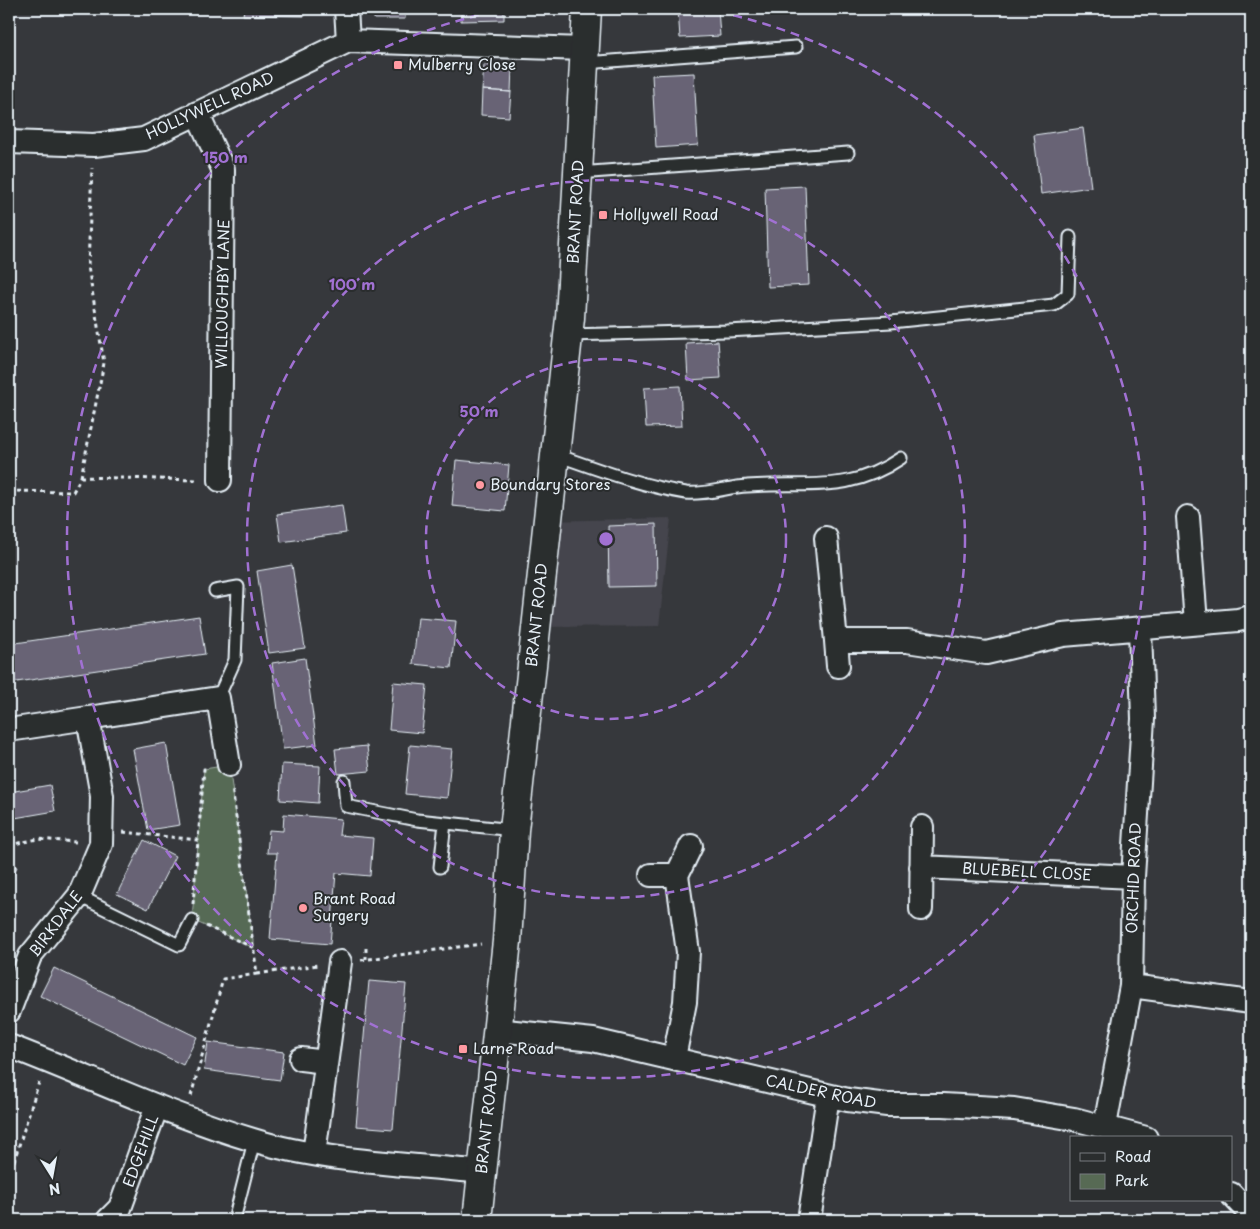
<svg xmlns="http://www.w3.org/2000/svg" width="1260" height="1229" viewBox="0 0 1260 1229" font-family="'Playpen Sans',sans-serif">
	<rect width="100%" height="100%" fill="#36383c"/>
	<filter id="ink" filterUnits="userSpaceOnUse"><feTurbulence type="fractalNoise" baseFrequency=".02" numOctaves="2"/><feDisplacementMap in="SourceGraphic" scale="10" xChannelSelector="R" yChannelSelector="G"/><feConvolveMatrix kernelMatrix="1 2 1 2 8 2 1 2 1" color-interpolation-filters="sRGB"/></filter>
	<g filter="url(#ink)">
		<path fill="#45454d" d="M671,518L659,626L535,627L547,521Z"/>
		<path fill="#576a54" stroke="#a0aea6" d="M229,765L254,948L192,920L204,769Z"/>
		<path fill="#676374" stroke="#e8f1f8" d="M244,9H305V16L243,15Z
			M375,9H405V19H374Z
			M461,9H504V20L461,21Z
			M678,9H718L720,36L680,38Z
			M484,65L512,66L511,92L482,90Z
			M694,73L698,145L656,148L652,75Z
			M482,90L511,92L509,117L481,115Z
			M1083,128L1091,187L1041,194L1034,135Z
			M805,186L809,285L768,287L765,188Z
			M718,341L721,378L688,380L686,343Z
			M680,386L682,426L646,427L644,388Z
			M456,460L509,465L505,511L452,506Z
			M342,505L346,533L281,542L277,514Z
			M656,524L657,586L609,587L608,526Z
			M292,565L305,648L269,653L257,571Z
			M199,616L205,654L10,683L9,644Z
			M418,618L456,621L451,668L413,664Z
			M305,658L317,745L283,749L272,663Z
			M393,682L427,685L422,733L389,730Z
			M166,743L180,825L148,830L133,749Z
			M410,745L452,749L447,798L405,794Z
			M367,746L370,771L338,774L335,749Z
			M282,764L320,766L318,803L280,800Z
			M50,785L55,811L9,819V792Z
			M284,814L341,819L339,835L373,838L370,876L336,873L330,944L270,939L277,853H267L269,830L283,831Z
			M144,840L175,856L148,909L117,894Z
			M9,864L17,867L9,884Z
			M54,968L197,1037L183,1065L40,996Z
			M369,981L406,984L393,1129L356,1126Z
			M208,1042L284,1052L280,1080L204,1070Z"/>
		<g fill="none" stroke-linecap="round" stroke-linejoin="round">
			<defs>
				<path id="lane" d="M585,63L796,47
					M578,173L848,153
					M568,335L727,331L891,322L1054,305L1068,294L1070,237
					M554,454C597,469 641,486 686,493C705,495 728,487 747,486C807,481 847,495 901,458
					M215,591L238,587L235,660L218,698
					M344,781L346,806L417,820L514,830
					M440,867L445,823
					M79,896L179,945L192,920
					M234,1220L254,1141"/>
				<path id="street" d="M346,9L348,41
					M197,113L223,169L220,480
					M9,142L94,145L144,139L348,41L584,49
					M1188,517L1196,623
					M826,538L836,641H907L986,653L1063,635L1238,620L1251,617
					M836,641L838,666
					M88,718L218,698L229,765
					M9,730L88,718L102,796L101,844L79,896L30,956L9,1011
					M921,867L1133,877
					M651,875H677
					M921,909L922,827
					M1131,986L1251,1002
					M497,1030L593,1040L848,1100L887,1105H943L1014,1109L1074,1119L1146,1138
					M9,1046C90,1077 169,1115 253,1140C323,1162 408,1164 482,1172
					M674,1058L685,1002L688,952L677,875L691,846
					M301,1059L326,1062
					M1105,1126L1131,986L1133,877L1143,719L1140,628
					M314,1154L340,962
					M1231,1194L1251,1215
					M108,1220L120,1208L157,1106
					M809,1220L828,1096"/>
				<path id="secondary" d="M477,1220L507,941L514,830L570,318L587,9"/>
			</defs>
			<use href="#lane" stroke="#e8f1f8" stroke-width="15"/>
			<use href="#street" stroke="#e8f1f8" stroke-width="26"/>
			<use href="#secondary" stroke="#e8f1f8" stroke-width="31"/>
			<path stroke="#e8f1f8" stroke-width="3" stroke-dasharray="4 4" stroke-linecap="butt" d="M81,477L104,363L88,266L92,168
				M9,491L73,492L81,477L198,480
				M123,832L198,840L204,769H206
				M9,845L38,839L76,842
				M193,904L198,840
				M206,926L254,948
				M366,948V959
				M361,960L481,944
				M257,974L318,965
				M191,1096L223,979L257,974L232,787
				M9,1177L39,1082"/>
			<use href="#lane" stroke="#2a2d2e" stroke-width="11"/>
			<use href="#street" stroke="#2a2d2e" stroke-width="22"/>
			<use href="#secondary" stroke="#2a2d2e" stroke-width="28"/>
		</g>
	</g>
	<g fill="none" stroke="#a171d3" stroke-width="2.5" stroke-dasharray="9 6">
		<circle cx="606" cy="539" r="180"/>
		<circle cx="606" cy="539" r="359"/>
		<path d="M704 9A539 539 0 1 1 508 9"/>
	</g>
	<g fill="#ff9aa2" stroke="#2a2d2e" stroke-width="2">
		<rect x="393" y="60" width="10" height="10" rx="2.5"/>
		<rect x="598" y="210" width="10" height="10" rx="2.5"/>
		<circle cx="480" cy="485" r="5"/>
		<circle cx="303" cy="908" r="5"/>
		<rect x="458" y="1044" width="10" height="10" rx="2.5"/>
	</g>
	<g text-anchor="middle" stroke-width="4" stroke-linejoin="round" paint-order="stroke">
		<g font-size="15" fill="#e8f1f8" stroke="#2a2d2e" text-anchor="start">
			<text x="408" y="70">Mulberry Close</text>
			<text x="613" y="220">Hollywell Road</text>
			<text x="490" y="490">Boundary Stores</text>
			<text x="313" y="904">Brant Road<tspan x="313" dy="17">Surgery</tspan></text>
			<text x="473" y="1054">Larne Road</text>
		</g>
		<g font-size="15" fill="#e8f1f8" stroke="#2a2d2e">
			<text transform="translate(210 106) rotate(-25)" y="5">HOLLYWELL ROAD</text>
			<text transform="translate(576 212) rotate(-87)" y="5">BRANT ROAD</text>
			<text transform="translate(223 294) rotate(-89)" y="5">WILLOUGHBY LANE</text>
			<text transform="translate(537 615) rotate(-84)" y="5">BRANT ROAD</text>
			<text transform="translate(1027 872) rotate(3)" y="5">BLUEBELL CLOSE</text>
			<text transform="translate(1134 878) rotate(-88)" y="5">ORCHID ROAD</text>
			<text transform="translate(56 924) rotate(-53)" y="5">BIRKDALE</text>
			<text transform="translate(821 1092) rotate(12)" y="5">CALDER ROAD</text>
			<text transform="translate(487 1122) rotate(-84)" y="5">BRANT ROAD</text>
			<text transform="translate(141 1151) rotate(-70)" y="5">EDGEHILL</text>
		</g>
	</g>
	<circle cx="606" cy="539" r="8" fill="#a171d3" stroke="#2a2d2e" stroke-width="2.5"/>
	<g font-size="15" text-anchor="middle" font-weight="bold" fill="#a171d3" stroke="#2a2d2e" stroke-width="4" stroke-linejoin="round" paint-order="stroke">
		<text x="225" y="163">150 m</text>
		<text x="352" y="290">100 m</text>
		<text x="479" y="417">50 m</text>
	</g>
	<rect width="1260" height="1229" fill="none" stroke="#2a2d2e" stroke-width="30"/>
	<rect x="15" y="15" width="1230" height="1199" fill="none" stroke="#e8f1f8" stroke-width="2" filter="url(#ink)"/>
	<rect x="1070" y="1136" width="162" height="65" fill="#2a2d2e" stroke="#767b7f"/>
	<rect x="1080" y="1153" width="25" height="8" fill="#2a2d2e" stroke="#767b7f"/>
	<text x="1115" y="1162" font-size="15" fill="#e8f1f8">Road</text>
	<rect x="1080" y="1174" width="25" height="15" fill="#576a54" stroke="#767b7f"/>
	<text x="1115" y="1186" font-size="15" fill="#e8f1f8">Park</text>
	<g transform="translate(52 1176) rotate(169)" stroke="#2a2d2e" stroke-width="4" paint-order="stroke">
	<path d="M0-4L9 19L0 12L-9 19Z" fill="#e8f1f8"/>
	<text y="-8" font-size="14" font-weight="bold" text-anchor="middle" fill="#e8f1f8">N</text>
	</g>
</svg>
